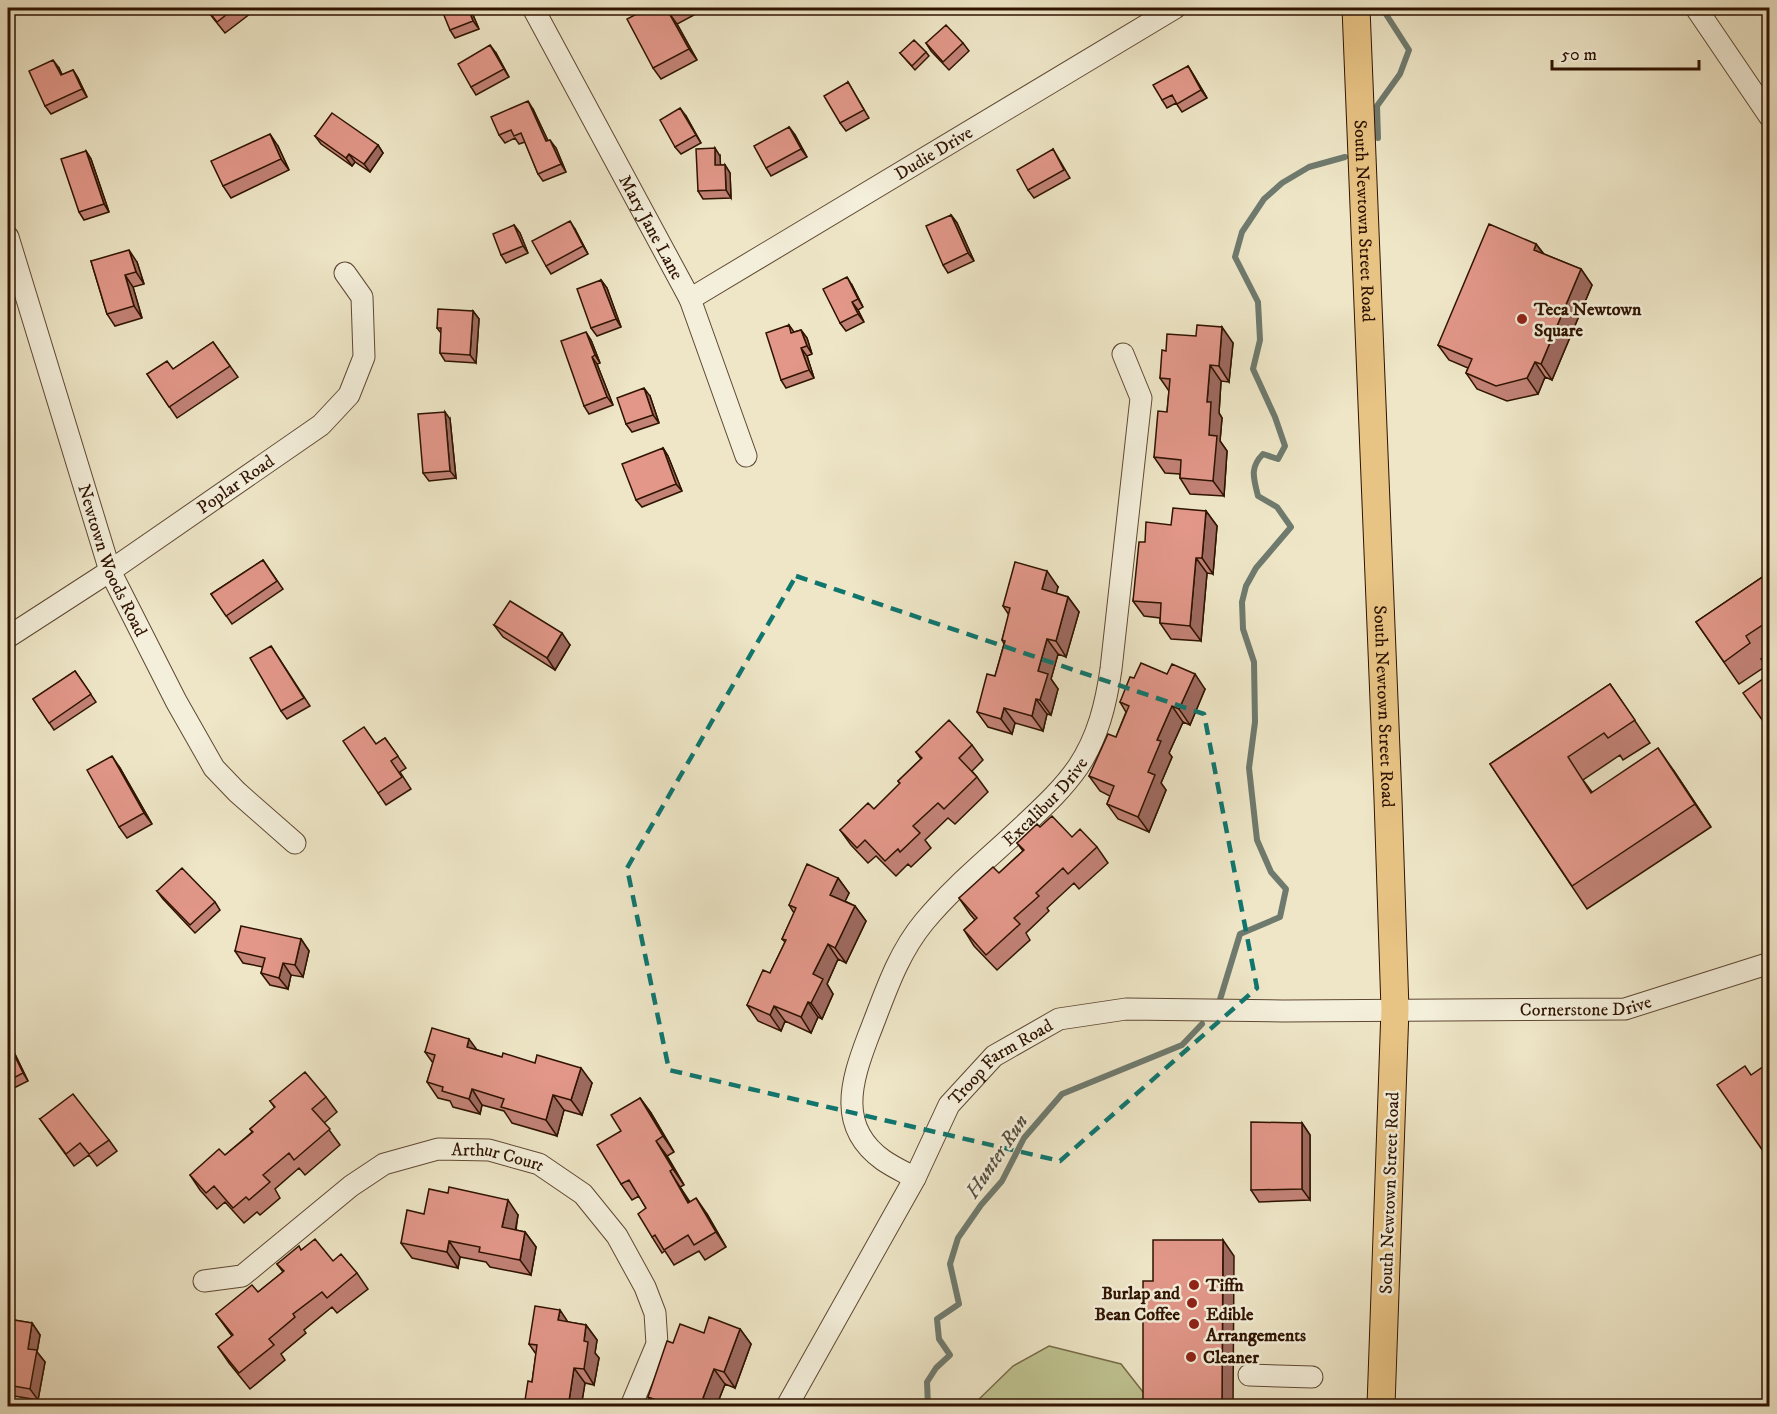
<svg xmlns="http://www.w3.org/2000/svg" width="1777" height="1414" viewBox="0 0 1777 1414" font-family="'IM FELL DW Pica',serif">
	<rect width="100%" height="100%" fill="#eee6c7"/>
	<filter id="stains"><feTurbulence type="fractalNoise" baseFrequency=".00333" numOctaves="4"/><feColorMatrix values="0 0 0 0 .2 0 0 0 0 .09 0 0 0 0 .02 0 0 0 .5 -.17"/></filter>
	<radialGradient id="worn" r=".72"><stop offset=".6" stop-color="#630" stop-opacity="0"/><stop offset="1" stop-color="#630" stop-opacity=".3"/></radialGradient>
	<path fill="#bfc391" stroke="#776b48" stroke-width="1.5" d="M1049,1346L1121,1364L1154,1406H972L1013,1366Z"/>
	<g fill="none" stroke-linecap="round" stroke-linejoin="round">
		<path stroke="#6f7a6e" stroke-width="6" d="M1378,138L1377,106L1400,74L1409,50L1382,8
			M1218,1006L1240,934L1280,917L1286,889L1271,872L1257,840L1249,768L1255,722L1254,662L1243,629L1242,602L1246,586L1256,568L1291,527L1277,507L1258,496C1254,479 1249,468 1263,454L1278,459L1285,446L1275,417L1253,369L1260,340L1258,302L1235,257L1242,232L1264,199L1282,183L1309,167L1345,157
			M928,1406L927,1382L936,1368L950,1355L939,1339L937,1319L959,1304L950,1264L958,1238L981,1205L1002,1181L1024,1138L1062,1094L1182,1045L1202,1024"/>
		<defs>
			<g id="minor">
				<path id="s1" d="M533,8L690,299L746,456"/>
				<path d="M1696,8L1770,117"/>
				<path id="s2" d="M8,237L110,571L176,701L214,768L237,792L295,843"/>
				<path id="s3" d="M690,299L1175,8"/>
				<path id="s4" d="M8,637L110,571L321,425L349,395L364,357L362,297L345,273"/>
				<path id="s5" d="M915,1178C904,1172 893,1167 883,1160C837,1127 851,1082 868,1037C884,997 896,956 924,922C953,887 989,858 1022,827C1042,808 1062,790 1078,767C1098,737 1106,704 1111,669L1141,398L1123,354"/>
				<path id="s6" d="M204,1281L242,1276L351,1186L384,1164L438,1149L489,1150L539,1164L583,1194L617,1236L645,1287L655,1313L657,1344L631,1406"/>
				<path d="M1249,1375L1312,1377"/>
				<path id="s7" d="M787,1406L915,1178L949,1105L994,1056L1059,1019L1126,1009L1283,1011L1625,1009L1770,963"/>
			</g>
			<g id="major">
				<path id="s8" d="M1356,8L1388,799L1395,1009L1381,1406"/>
			</g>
		</defs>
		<use href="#minor" stroke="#5f4832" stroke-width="23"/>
		<use href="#major" stroke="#2f1300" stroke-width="29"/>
		<use href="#minor" stroke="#f4efdb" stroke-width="21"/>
		<use href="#major" stroke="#e7c384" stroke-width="27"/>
	</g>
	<path fill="#c28276" stroke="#2f1300" stroke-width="1.5" d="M205,8H254L255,10L225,33Z
		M470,8L479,29L455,38L450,30Z
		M648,8H707L677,24L697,60L661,79L653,68Z
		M926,43H963L969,51L949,70L931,51Z
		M926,52L929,56L915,70L900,53Z
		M496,53L509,77L476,95L471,87Z
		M1188,66L1207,98L1182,112L1176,103L1167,108L1162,100Z
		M59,68L62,75L73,70L78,78L87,97L51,114L45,106Z
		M848,82L869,118L846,131L840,123Z
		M533,109L548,141L556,148L566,172L543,181L538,174L525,142L519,144L515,138L505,143L499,135Z
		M686,116L701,143L681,154L675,147Z
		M789,127L795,135L807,157L771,176L766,168Z
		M315,136L378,145L383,153L370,172L355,162L352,166L321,144Z
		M278,146L289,170L231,198L223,186Z
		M1053,149L1070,178L1034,198L1028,190Z
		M86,151L91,159L109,212L84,220L79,212Z
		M720,156V165H725L730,173L731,198L703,199L698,191Z
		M951,215L957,223L974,261L948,273L943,265Z
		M514,225L520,233L528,253L506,263L501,255Z
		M575,229L588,254L551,274L546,266Z
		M1536,244L1544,254L1581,269L1592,285L1552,380L1545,377L1538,394L1507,401L1477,389L1466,373L1468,368L1449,360L1438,345Z
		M91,261L137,262L144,284L133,287L142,318L115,326L107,314Z
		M601,280L607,288L621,327L597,336L591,328Z
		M852,285L863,307L858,310L864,322L846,331L840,323Z
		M473,311L479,319L476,363L445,361L440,353L441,333L437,328Z
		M789,325L794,332L801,330L807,338L812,354L807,356L814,378L786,388L781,380Z
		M591,340L600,363L597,364L613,405L589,414L584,406Z
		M213,342L238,377L177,418L147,374L173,369Z
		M1233,343L1229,382L1221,381L1219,413L1222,418L1220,441L1227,451L1224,496L1190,494L1180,478V474L1165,473L1154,457L1167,412L1169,391L1160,378L1166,351Z
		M650,396L659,423L632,432L626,424Z
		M450,419L456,478L429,481L423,473Z
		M663,448L668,456L682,491L642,507L636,500Z
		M1206,511L1217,526L1213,574L1207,573L1201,641L1171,639L1160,623V618L1144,616L1133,601L1145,542L1171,525Z
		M263,560L283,589L232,624L211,594Z
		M1770,572V653L1761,659L1766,666L1739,684L1696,622Z
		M1058,587L1056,593L1068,597L1079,612L1066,657L1058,654L1051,679L1058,689L1051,715L1047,714L1043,731L1015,723L1012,734L988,727L977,712L995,676L1004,644L1002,640L1009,615L1003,606Z
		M494,625L570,645L555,670L503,637Z
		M271,646L310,706L287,719L281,711Z
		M75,671L96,702L54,730L33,699Z
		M1134,678L1205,689L1190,725L1183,722L1169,753L1172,757L1161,783L1166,790L1149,832L1118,819L1107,804L1110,796L1100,791L1089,776L1116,737L1126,712L1120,702Z
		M1610,684L1650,743L1623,760L1620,755L1583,780L1592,792L1674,771L1711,827L1587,909L1490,764Z
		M385,738L406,768L400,772L411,789L386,805L378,793L376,744Z
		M972,745L983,760L972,771L977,777L988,792L955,824L948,818L925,840L931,848L911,867L908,864L896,876L876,856L868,863L851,845L840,830L874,809L900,784L898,781L921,759L916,752Z
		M120,768L152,824L127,838L119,827Z
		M1040,827L1072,837L1097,847L1108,863L1079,889L1074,883L1047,908L1049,911L1026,933L1030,940L997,970L974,946L964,930L975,920L970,914L959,898L999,873L1023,851L1017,843Z
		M838,878L849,893L845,901L855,906L866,921L846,963L838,959L827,984L833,994L822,1019L818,1017L811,1033L785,1021L781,1031L758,1021L747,1005L770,973L785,942L782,939L794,913L789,905Z
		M157,891L215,902L220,910L195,933L163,899Z
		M301,939L309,951L303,977L291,975L288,989L270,985L261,973L263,967L243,963L235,951Z
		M8,1042L12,1048L28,1081L8,1091Z
		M477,1050L592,1083L582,1115L564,1110L557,1136L512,1123L504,1111L482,1105L480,1114L453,1107L450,1101L438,1098L427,1082L433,1063L425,1052Z
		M326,1097L337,1112L324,1123L340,1145L305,1175L299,1168L275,1189L280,1198L260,1215L257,1212L244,1223L225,1202L217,1209L200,1190L190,1175L225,1155L252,1132L250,1129L275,1108L270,1101Z
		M640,1098L651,1113L674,1152L667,1156L684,1185L680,1187L690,1202L707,1214L726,1247L705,1260L699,1251L674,1265L665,1251L662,1253L652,1237L646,1208L639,1196L632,1200L621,1184V1131Z
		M40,1119L109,1140L117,1151L97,1166L89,1155L74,1166Z
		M1302,1123L1310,1135V1200L1259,1202L1251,1190Z
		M424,1214L518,1215L516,1230L525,1232L536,1247L531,1275L490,1267L486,1262L460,1257L458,1268L412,1258L401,1243Z
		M301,1250L333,1261L357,1273L368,1289L337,1313L332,1307L304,1330L306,1333L281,1354L285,1360L250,1389L229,1363L218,1347L232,1336L216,1314L258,1292L283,1272L277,1264Z
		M8,1319L32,1323L40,1335L37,1352L45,1362L38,1400L8,1395Z
		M568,1322L586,1325L597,1340L595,1353L599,1358L594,1385L585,1383L581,1407H524L532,1382L536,1354L529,1344Z
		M740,1329L751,1344L735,1388L725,1384L716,1407H655L648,1397L673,1343L704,1333Z"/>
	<path fill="#9e6a60" stroke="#2f1300" stroke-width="1.5" d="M468,8H470L479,29L473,21Z
		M1014,8H1023L1018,14Z
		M669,13L677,24L697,60L689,49Z
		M490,45L496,53L509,77L504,69Z
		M53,60L59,68L66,83L61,75Z
		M1188,66L1193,74L1207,98L1201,90Z
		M73,70L78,78L87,97L82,89Z
		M528,101L533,109L552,149L546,141Z
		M680,108L686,116L701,143L696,135Z
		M789,127L795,135L807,157L801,149Z
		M270,134L278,146L289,170L281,159Z
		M550,140L556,148L566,172L561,164Z
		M378,145L383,153L370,172L364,164Z
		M715,148L720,156L721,173L715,165Z
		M86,151L91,159L109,212L104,204Z
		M349,154L355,162L352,166L346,158Z
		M725,165L730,173L731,198L726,190Z
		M951,215L957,223L974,261L968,253Z
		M570,221L575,229L588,254L583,246Z
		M514,225L520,233L528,253L523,246Z
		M1536,244L1547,259L1534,250Z
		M129,250L137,262L144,284L136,272Z
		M1581,269L1592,285L1552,380L1541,364Z
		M125,275L133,287L142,318L134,306Z
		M847,277L852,285L863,307L858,299Z
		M601,280L607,288L621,327L616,319Z
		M852,302L858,310L864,322L858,314Z
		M473,311L479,319L476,363L470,355Z
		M1222,327L1233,343L1229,382L1219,366Z
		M801,330L807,338L812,354L807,346Z
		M586,332L591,340L600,363L595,355Z
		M801,348L807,356L814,378L809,370Z
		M592,357L597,364L613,405L607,397Z
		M1535,362L1545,377L1538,394L1527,378Z
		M1210,365L1221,381L1219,413L1222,418L1220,441L1227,451L1224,496L1213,481L1209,435L1207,402Z
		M644,388L650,396L659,423L653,415Z
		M445,412L450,419L456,478L450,471Z
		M663,448L668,456L682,491L676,484Z
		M1206,511L1217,526L1213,574L1202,558Z
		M1196,558L1207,573L1201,641L1190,626Z
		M1047,571L1058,587L1053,605L1042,589Z
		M1068,597L1079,612L1066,657L1056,641Z
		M562,633L570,645L555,670L547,658Z
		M1047,639L1058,654L1051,679L1058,689L1051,715L1040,700L1038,671Z
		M1195,674L1205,689L1190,725L1179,709Z
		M1036,699L1047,714L1043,731L1032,716Z
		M1172,706L1183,722L1169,753L1172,757L1161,783L1166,790L1149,832L1138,817L1148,772L1157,740Z
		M1004,708L1015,723L1012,734L1001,719Z
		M1658,748L1674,771L1711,827L1695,804Z
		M112,756L120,768L152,824L144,813Z
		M838,878L849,893L841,910L830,895Z
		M855,906L866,921L846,963L835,948Z
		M301,939L309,951L303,977L295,965Z
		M828,944L838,959L827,984L833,994L822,1019L811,1003L813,974Z
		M283,963L291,975L288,989L279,978Z
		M808,1002L818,1017L811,1033L801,1017Z
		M774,1006L785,1021L781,1031L770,1015Z
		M469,1039L480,1054L467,1047Z
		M8,1042L12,1048L28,1081L23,1073Z
		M581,1068L592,1083L582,1115L571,1100Z
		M472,1089L482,1105L480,1114L469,1099Z
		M553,1095L564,1110L557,1136L546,1120Z
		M640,1098L651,1113L674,1152L663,1136Z
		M1302,1123L1310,1135V1200L1302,1189Z
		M656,1141L667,1156L684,1185L673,1169Z
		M670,1171L680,1187L699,1218L688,1203Z
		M696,1198L707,1214L726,1247L716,1232Z
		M508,1200L518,1215L513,1243L502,1227Z
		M525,1232L536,1247L531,1275L520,1260Z
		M1223,1240L1234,1256L1233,1407H1222Z
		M449,1241L460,1257L458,1268L447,1252Z
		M560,1310L570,1325L558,1320Z
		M32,1323L40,1335L37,1352L45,1362L38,1400L30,1389L28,1349Z
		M586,1325L597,1340L595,1353L599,1358L594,1385L584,1369V1341Z
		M740,1329L751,1344L735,1388L724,1372Z
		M574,1368L585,1383L581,1407H573L569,1401Z
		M714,1369L725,1384L716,1407H705L703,1398Z"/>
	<path fill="#e29789" stroke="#2f1300" stroke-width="1.5" d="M206,8H235L217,22Z
		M441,8H468L473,21L450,30Z
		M648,8H679L669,13L689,49L653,68L627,19Z
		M946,25L963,43L943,62L926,43Z
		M914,40L926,52L912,66L900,53Z
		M490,45L504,69L471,87L458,64Z
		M53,60L61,75L73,70L82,89L45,106L29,71Z
		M1188,66L1201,90L1177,104L1172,95L1162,100L1153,85Z
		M848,82L864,110L840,123L824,96Z
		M528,101L546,141L550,140L561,164L538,174L521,133L514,136L511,130L499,135L491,117Z
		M680,108L696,135L675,147L660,120Z
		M332,113L378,145L364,164L349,154L346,158L315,136Z
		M789,127L801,149L766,168L754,146Z
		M270,134L281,159L223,186L211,161Z
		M715,148V165H725L726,190L698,191L696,149Z
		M1053,149L1064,170L1028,190L1017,170Z
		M86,151L104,204L79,212L61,159Z
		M951,215L968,253L943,265L926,226Z
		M570,221L583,246L546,266L532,241Z
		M1489,224L1536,244L1534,250L1581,269L1541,364L1535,362L1527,378L1496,386L1466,373L1472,359L1438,345Z
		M514,225L523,246L501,255L493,234Z
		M129,250L136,272L125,275L134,306L107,314L91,261Z
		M847,277L858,299L852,302L858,314L840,323L823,289Z
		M601,280L616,319L591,328L577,289Z
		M438,309L473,311L470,355L440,353L441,328H437Z
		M789,325L791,333L801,330L807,346L801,348L809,370L781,380L766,333Z
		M1197,325L1222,327L1219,366L1210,365L1207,402H1211L1209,435L1217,436L1213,481L1180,478L1181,460L1154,457L1158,411L1167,412L1170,379L1160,378L1162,350L1166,351L1167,334L1196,336Z
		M586,332L595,355L592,357L607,397L584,406L561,341Z
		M213,342L230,366L169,407L147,374L167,361L173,369Z
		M644,388L653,415L626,424L617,398Z
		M445,412L450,471L423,473L418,414Z
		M663,448L676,484L636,500L622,464Z
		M1173,508L1206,511L1202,558H1196L1190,626L1160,623L1161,603L1133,601L1139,542H1145L1146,522L1171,525Z
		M263,560L277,581L226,616L211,594Z
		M1015,562L1047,571L1042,589L1068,597L1056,641L1047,639L1038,671L1048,674L1040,700L1036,699L1032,716L1004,708L1001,719L977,712L987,674L995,676L1005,641L1002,640L1010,608L1003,606Z
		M1770,572V620L1746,636L1750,643L1724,662L1696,622Z
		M510,601L562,633L547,658L494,625Z
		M271,646L304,698L281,711L250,658Z
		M1141,663L1167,674L1172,664L1195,674L1179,709L1172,706L1157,740L1161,741L1148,772L1155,775L1138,817L1107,804L1114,786L1089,776L1108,734L1116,737L1129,706L1120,702L1130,677L1134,678Z
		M75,671L91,694L49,723L33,699Z
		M1770,674V731L1743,693Z
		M1610,684L1635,720L1608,738L1604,733L1568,757L1591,793L1658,748L1695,804L1572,886L1490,764Z
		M949,720L972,745L959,758L977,777L944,809L938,803L913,826L920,833L900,852L898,849L885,861L865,840L857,848L840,830L868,803L874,809L900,783L898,781L922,758L916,752Z
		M364,727L376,744L385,738L398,756L391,761L402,777L378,793L343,741Z
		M112,756L144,813L119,827L87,770Z
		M1052,816L1072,837L1080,829L1097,847L1068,874L1063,868L1036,893L1039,896L1014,918L1020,924L986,955L964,930L977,918L959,898L993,867L999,873L1024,850L1017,843L1037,824L1040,827Z
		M807,864L838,878L830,895L855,906L835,948L828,944L813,974L823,979L811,1003L808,1002L801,1017L774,1006L770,1015L747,1005L763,970L770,973L786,940L782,939L796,908L789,905Z
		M182,868L215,902L190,925L157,891Z
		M241,926L301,939L295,965L283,963L279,978L261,973L265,958L235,951Z
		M432,1028L469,1039L467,1047L502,1057L503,1053L535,1063L537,1055L581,1068L571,1100L553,1095L546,1120L501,1107L504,1099L472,1089L469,1099L442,1091L443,1087L427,1082L435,1055L425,1052Z
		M8,1042L23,1073L8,1081Z
		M1770,1062V1161L1717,1085L1745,1066L1751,1075Z
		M305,1072L326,1097L312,1109L330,1129L294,1160L289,1153L263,1175L270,1182L249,1200L246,1197L233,1208L214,1186L206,1193L190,1175L219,1149L225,1155L253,1132L250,1129L275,1107L270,1101Z
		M73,1094L109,1140L89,1154L80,1143L66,1154L40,1119Z
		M640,1098L663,1136L656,1141L673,1169L670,1171L688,1203L696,1198L716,1232L694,1245L688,1235L664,1250L655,1235L652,1237L638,1214L646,1208L629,1180L621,1184L597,1145L621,1131L611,1115Z
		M1251,1122L1302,1123V1189L1251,1190Z
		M449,1187L508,1200L502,1227L525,1232L520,1260L479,1252L480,1247L449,1241L447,1252L401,1243L407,1210L424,1214L429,1189L448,1193Z
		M315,1239L333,1261L341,1254L357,1273L327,1298L322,1292L293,1314L295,1317L269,1339L274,1345L239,1373L218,1347L233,1335L216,1314L252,1285L258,1292L284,1271L277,1264L299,1246L301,1250Z
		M1153,1240H1223L1222,1407H1143V1281H1153Z
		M535,1306L560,1310L558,1320L586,1325L584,1341L588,1342L584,1369L574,1368L569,1401L578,1402L577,1407H524L528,1381L532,1382L537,1345L529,1344Z
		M709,1317L740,1329L724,1372L714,1369L703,1398L707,1400L705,1407H674L648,1397L667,1341L673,1343L680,1324L704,1333Z
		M8,1319L32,1323L28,1349L37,1350L30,1389L8,1385Z"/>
	<path fill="none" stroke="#0f766e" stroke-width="4.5" stroke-dasharray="12 8" stroke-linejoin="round" d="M796,576L1204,714L1257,988L1060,1161L669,1070L627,868Z"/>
	<g fill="#8f2418" stroke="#f4efdb" stroke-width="2">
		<circle cx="1522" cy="319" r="6"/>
		<circle cx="1194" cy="1285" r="6"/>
		<circle cx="1192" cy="1303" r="6"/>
		<circle cx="1194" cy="1324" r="6"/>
		<circle cx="1191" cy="1357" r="6"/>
	</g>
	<g text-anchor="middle" stroke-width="5" stroke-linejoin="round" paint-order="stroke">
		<g font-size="18" fill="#2f1300" stroke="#f4efdb">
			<text dy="6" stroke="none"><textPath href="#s3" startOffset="284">Dudie Drive</textPath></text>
			<text dy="6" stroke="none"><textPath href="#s8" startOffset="213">South Newtown Street Road</textPath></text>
			<text dy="6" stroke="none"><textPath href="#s1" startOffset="249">Mary Jane Lane</textPath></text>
			<text dy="6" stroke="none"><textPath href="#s4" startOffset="274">Poplar Road</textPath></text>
			<text dy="6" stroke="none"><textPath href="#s2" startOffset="340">Newtown Woods Road</textPath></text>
			<text dy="6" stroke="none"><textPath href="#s8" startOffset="699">South Newtown Street Road</textPath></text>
			<text dy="6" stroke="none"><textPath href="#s5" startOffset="472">Excalibur Drive</textPath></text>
			<text dy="6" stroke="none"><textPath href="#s7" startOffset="1011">Cornerstone Drive</textPath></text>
			<text dy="6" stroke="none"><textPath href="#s7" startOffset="410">Troop Farm Road</textPath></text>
			<text dy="6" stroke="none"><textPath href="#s6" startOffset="336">Arthur Court</textPath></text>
			<text transform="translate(1389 1193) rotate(-88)" y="6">South Newtown Street Road</text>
		</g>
		<g font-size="18" font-weight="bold" fill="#2f1300" stroke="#f4efdb" text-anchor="start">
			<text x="1534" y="315">Teca Newtown<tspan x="1534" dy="21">Square</tspan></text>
			<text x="1206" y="1291">Tiffn</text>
			<text x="1180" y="1299" text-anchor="end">Burlap and<tspan x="1180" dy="21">Bean Coffee</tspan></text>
			<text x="1206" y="1320">Edible<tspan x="1206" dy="21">Arrangements</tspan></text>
			<text x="1203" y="1363">Cleaner</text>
		</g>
		<g font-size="20" font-style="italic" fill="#544f40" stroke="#f4efdb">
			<text transform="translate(996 1156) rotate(-56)" y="7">Hunter Run</text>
		</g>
	</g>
	<rect width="1777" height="1414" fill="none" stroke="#eee6c7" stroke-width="30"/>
	<rect x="9" y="9" width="1759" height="1396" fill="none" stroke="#2f1300" stroke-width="3"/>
	<rect x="15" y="15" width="1747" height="1384" fill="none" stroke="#2f1300" stroke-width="1.5"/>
	<path d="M1552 60v9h147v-9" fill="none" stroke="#2f1300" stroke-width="3"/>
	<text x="1561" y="60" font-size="18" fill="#2f1300" stroke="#f4efdb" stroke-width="4.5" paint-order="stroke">50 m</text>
	<rect width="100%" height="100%" filter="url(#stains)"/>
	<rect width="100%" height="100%" fill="url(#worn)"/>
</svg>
